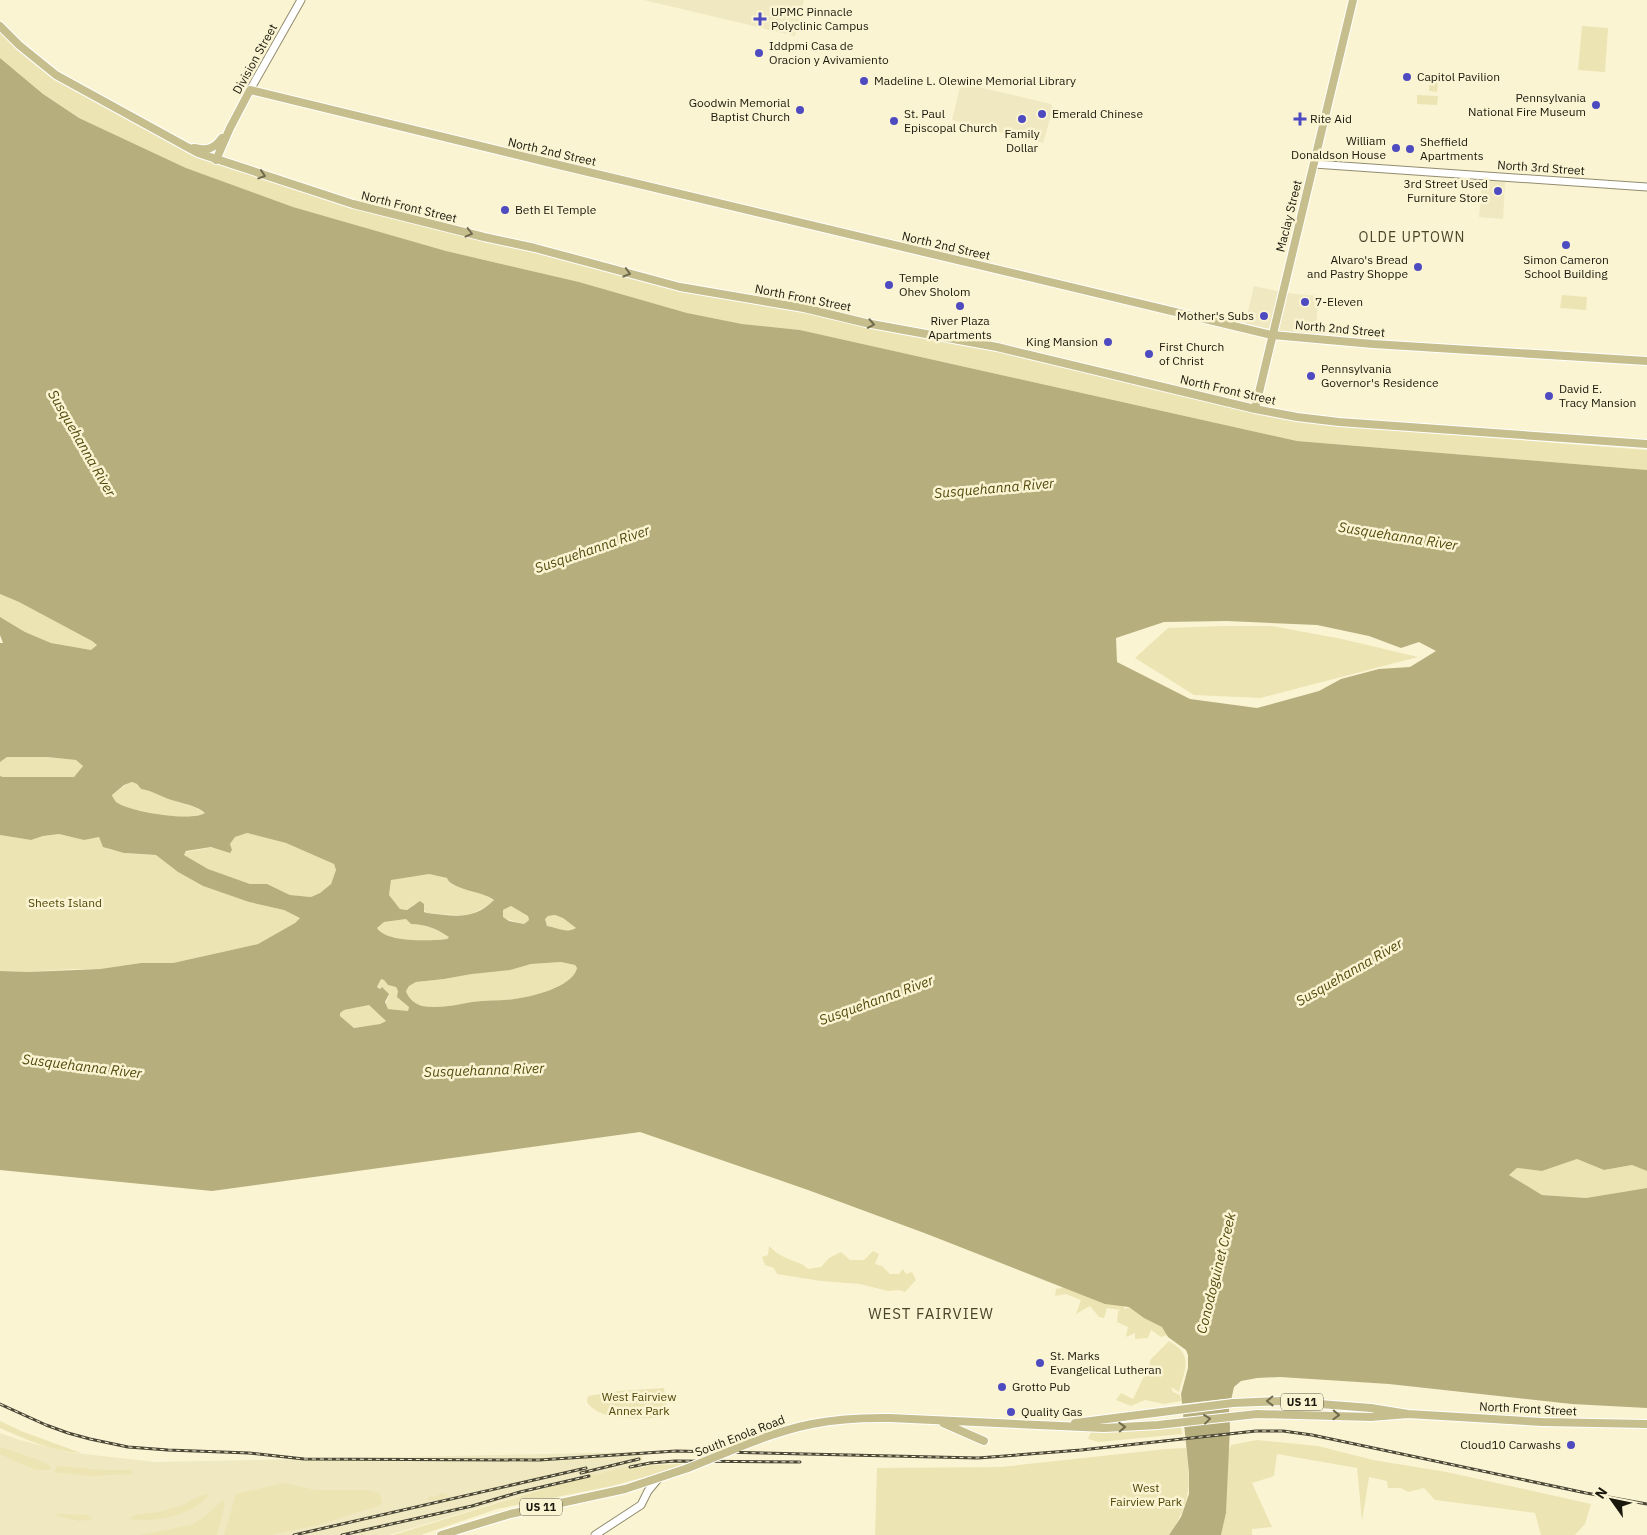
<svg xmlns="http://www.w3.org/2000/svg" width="1647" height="1535" viewBox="0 0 1647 1535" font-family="'IBM Plex Sans',sans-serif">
	<rect width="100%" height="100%" fill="#faf4d3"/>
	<path fill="#efe8c0" d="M644,0H804L795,36Z
		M961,83L1051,104L1053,108L1043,143L952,120Z
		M1482,179L1505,181L1503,219L1479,217Z
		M1254,286L1287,293L1318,296L1316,334L1282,332L1245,324Z
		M0,1433L20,1440L67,1452L155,1462L643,1452L641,1468L535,1491L389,1535H0Z"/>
	<path fill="#ede4b3" d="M1582,26L1608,28L1605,72L1578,70Z
		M0,32L44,71L169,142L196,156L308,193L534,251L664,287L721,298L785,308L870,328L990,349L1296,421L1325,425L1647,450V470L1297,441L800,330L742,324L687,313L579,282L446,251L293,207L186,168L79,118L43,94L0,58Z
		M1430,74H1439L1437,92L1429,91Z
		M1417,95L1438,96L1437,105L1417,104Z
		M1562,295L1587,297L1586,310L1560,308Z
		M0,594L19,602L92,641L97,645L91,650L51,643L25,632L0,617Z
		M1222,626H1272L1342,639L1418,657L1260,698L1194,695L1135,658L1168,628Z
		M7,757H47L76,760L83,766L74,777H3L0,776V762Z
		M132,782L137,784L141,789C154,791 163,798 175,801C185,804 197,807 205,813C191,822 129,812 116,802C114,800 113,798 112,795L125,785Z
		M247,833L286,843L334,864L336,870L331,884L320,893L311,897L290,895L267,884H250L208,869L184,855L186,852L230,844L235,837Z
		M59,834L84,840L99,837L108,849L131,854L156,855L178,872L203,886L249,902L284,910L301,918L295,923L258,944L173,963H141L100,969H72L28,972L0,971V835L31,840L43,836Z
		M429,874L447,878L452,885L475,891L494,900L489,905L468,916L427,913L416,903L407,910L400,909L389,895L391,879Z
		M511,906L528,916L529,920L524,924L503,918V910Z
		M555,915L563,918L576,928C567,934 556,927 547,926L545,919L548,916Z
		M406,919L411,924C425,924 437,930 449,936L447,939C432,941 386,943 377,928L384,922Z
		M561,962L575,965L577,968C573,987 531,997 514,999C500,1001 485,1000 472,1002C455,1005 439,1009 422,1006C415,1004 408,998 406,991L409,986L416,982L444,979L531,964Z
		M381,979L384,980L388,985L396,987L409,1007L408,1011L388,1009L385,1005L389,996L384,989L377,987Z
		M369,1005L386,1021L380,1024L354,1028L340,1016V1012L344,1010Z
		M1577,1159L1604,1170L1632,1165L1647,1171V1188L1586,1198L1542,1195L1509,1175L1517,1168L1542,1171Z
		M769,1246C774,1251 779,1255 786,1258C794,1262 802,1262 808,1269L821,1267L829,1258L841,1252L850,1260H864L873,1251L879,1254L875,1264L882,1266L890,1274H899L903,1269L906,1274L912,1272L916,1280L905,1292L899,1290L888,1291L860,1284L821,1281L777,1274L774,1268L765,1265L762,1257L768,1255Z
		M1067,1287L1121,1303L1125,1309L1131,1306L1173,1333L1161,1337L1151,1330L1148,1338L1135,1339V1333L1126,1337L1128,1327L1117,1322L1118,1311L1121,1310L1107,1308L1104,1318L1099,1317L1090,1306L1076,1314L1081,1300L1066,1294L1055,1296L1056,1289Z
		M1169,1341C1194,1355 1185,1368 1179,1392L1171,1387L1173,1392L1180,1395L1181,1401L1164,1404L1145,1400L1131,1406L1116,1400L1121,1393L1133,1399L1147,1370H1149L1150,1360Z
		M664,1388L668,1417C646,1418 600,1423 587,1402L588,1396L619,1391Z
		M0,1421L21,1431L81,1453C53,1452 25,1439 0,1428Z
		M1181,1427L1182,1434L1099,1442L1088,1439L1091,1432Z
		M1257,1440L1318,1446L1373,1460L1447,1472L1591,1504L1585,1524L1575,1535H1541L1535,1513L1435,1500L1424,1488L1408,1492L1401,1488H1388L1387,1481L1369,1477L1362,1521L1357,1468L1277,1454L1274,1476L1252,1483L1272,1527L1252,1529V1535H1221L1226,1513L1228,1453L1231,1445Z
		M0,1447L44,1462L50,1466L51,1469C36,1474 14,1460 0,1454Z
		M1186,1448C1191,1486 1191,1502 1169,1535H875L877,1468L1001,1467L1166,1449Z
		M683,1464L656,1474L612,1486L497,1509L421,1535H393L580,1478L632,1466L641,1468L649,1465Z
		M56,1466L102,1470H130L133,1474L89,1476L54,1472L57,1468Z
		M284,1483L315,1490H367L379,1493L382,1501V1504L377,1506L318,1525L271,1535H224L236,1494Z
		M442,1493L450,1496L438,1500H427L430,1496L435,1497Z
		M207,1494L208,1496C191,1516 154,1523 129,1519L134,1515L158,1512L181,1506L195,1498Z
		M223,1500L225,1502L217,1535H140L191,1525L203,1518Z
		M57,1514L86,1515L93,1519L79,1521L53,1515Z"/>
	<path fill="#b7ae7d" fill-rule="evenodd" d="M0,58L43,94L79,118L186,168L293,207L446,251L579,282L687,313L742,324L800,330L1297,441L1647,470V1171L1632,1165L1604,1170L1577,1159L1542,1171L1517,1168L1509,1175L1542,1195L1586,1198L1647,1188V1408L1572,1404L1389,1384L1280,1377L1257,1378L1241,1381L1234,1387L1229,1409L1230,1427L1226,1513L1221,1535H1169L1181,1517L1189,1494V1473L1181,1394L1188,1368V1355L1186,1350L1168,1337L1162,1327L1144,1318L1129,1307L1105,1304L927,1234L808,1190L640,1132L212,1191L0,1170V971L28,972L100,969L141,963H173L258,944L295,923L300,918L284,910L249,902L203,886L178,872L156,855L124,853L103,847L99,837L84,840L59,834L43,836L31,840L0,835V776L3,777H74L83,766L76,760L47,757H7L0,762V643H3L0,635V617L25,632L51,643L91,650L97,645L92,641L19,602L0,594ZM1227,621L1317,625L1369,636L1401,648L1419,642L1436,651L1410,667L1379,669L1341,679L1319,691L1257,708L1190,699L1117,662L1116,638L1164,622ZM132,782L137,784L141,789C154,791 163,798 175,801C185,804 197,806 205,813C192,822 129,812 116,802C114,799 113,798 112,795L124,785ZM247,833L286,843L334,864L336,870L331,884L320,893L311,897L290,895L267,884H250L208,869L184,855L186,851L211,847L230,853L232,850L230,844L235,837ZM429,874L447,878C451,890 483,891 494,900C473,921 455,916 427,913L424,912V904L420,901L407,910L400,909L389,895L391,880ZM511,906L528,916L529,920L524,924L509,921L503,917V910ZM555,915L563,918L576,928C567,934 556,927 547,926L545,919L548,916ZM406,919L411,924C425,924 437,929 449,937L447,939C432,941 386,943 377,928L384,922ZM561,962L575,965L577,968C573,987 531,997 514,999C500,1001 486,1000 472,1002C455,1005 439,1009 422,1006C415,1004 408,998 406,991L409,986L416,982L444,979L472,974L510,970L531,964ZM381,979L384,980L388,985L396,987L398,991L397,997L409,1007L408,1011L388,1009L385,1002L389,994L382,987L380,989L377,987ZM369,1005L386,1021L380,1024L354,1028L340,1016V1013L344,1010Z"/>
	<path fill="#faf4d3" d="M1234,1398L1232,1408L1180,1414V1404Z"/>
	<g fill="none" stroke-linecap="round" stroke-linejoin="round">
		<defs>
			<path id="secondary" d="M250,90L301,0
				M1314,164L1647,187
				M595,1535L641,1505L648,1491L658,1479"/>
			<path id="primary" d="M0,26L19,45L56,75L198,153L353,204L484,237L535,248L680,287L804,308L866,323L997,347L1255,409L1297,417L1339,422L1647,444
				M194,148C207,151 214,149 222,138
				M216,160L230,128L250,90L563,166L1272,335L1373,344L1647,361
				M1255,409L1353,0
				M943,1423L984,1441
				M1075,1423L1233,1403L1281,1401L1371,1408L1408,1414L1542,1422L1647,1424
				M737,1448C793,1425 830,1417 890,1418L1104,1428L1158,1425L1257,1414L1371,1417L1408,1414
				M441,1535L510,1514L625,1489L688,1468"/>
		</defs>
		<use href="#secondary" stroke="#918c6e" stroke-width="9"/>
		<use href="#primary" stroke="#fff" stroke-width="10"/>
		<use href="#secondary" stroke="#fff" stroke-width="7"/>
		<use href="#primary" stroke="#c7be8d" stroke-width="8"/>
		<defs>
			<path id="rail" d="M0,1404L46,1425L68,1433L90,1439L128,1447L168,1450L249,1453L304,1459L539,1460L676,1451L978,1458L1081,1450L1256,1431H1283L1312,1435L1586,1493L1647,1504
				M630,1467L650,1463L675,1461L800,1462
				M581,1473L639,1459
				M294,1535L586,1468
				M342,1535L472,1506L520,1492L589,1476"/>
		</defs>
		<use href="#rail" stroke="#4b4837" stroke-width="3"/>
		<use href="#rail" stroke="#faf4d3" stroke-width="1" stroke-dasharray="4" stroke-linecap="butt"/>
		<defs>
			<path id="primary-bridge" d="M688,1468L737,1448"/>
		</defs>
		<use href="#primary-bridge" stroke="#fff" stroke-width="10" stroke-linecap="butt"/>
		<use href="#primary-bridge" stroke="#c7be8d" stroke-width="8"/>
	</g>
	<defs><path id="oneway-chevron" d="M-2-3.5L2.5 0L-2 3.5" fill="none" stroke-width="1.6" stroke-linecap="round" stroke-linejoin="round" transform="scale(1.25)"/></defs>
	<g stroke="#706b4c">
		<use href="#oneway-chevron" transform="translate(262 175) rotate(18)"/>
		<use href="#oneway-chevron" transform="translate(469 233) rotate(14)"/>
		<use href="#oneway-chevron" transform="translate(627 273) rotate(16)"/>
		<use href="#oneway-chevron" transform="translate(871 324) rotate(11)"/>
		<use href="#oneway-chevron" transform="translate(1270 1401) rotate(179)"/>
		<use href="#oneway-chevron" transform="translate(1336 1415) rotate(2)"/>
		<use href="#oneway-chevron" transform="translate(1207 1419) rotate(-7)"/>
		<use href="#oneway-chevron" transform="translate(1122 1427) rotate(-2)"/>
	</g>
	<g fill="#4e4ac0" stroke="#faf4d3" stroke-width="2">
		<path d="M757.5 11.5h5v5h5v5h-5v5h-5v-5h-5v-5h5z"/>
		<circle cx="759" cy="53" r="5"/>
		<circle cx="1407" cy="77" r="5"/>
		<circle cx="864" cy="81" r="5"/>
		<circle cx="1596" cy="105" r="5"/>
		<circle cx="800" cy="110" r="5"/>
		<circle cx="1042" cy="114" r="5"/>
		<circle cx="1022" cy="119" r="5"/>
		<path d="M1297.5 111.5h5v5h5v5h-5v5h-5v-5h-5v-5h5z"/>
		<circle cx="894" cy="121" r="5"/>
		<circle cx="1396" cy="148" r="5"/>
		<circle cx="1410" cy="149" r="5"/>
		<circle cx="1498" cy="191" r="5"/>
		<circle cx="505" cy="210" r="5"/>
		<circle cx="1566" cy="245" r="5"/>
		<circle cx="1418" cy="267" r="5"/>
		<circle cx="889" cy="285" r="5"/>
		<circle cx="1305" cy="302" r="5"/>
		<circle cx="960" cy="306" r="5"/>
		<circle cx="1264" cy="316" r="5"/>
		<circle cx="1108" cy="342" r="5"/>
		<circle cx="1149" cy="354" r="5"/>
		<circle cx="1311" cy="376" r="5"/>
		<circle cx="1549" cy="396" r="5"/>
		<circle cx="1040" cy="1363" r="5"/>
		<circle cx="1002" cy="1387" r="5"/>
		<circle cx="1011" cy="1412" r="5"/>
		<circle cx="1571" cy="1445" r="5"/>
	</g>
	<g text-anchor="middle" stroke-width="5" stroke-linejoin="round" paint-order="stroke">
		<g fill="#faf4d3" stroke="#5d5a48" stroke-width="1">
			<rect x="1281" y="1393.5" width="42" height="17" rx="4"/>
			<rect x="520" y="1498.5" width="42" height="17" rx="4"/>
		</g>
		<g font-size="11" font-weight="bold" fill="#1a180c">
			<text x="1302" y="1406">US 11</text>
			<text x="541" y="1511">US 11</text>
		</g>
		<g font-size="12" fill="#1a180c" stroke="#faf4d3" text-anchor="start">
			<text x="771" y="16">UPMC Pinnacle<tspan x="771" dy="14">Polyclinic Campus</tspan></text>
			<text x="769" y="50">Iddpmi Casa de<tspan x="769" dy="14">Oracion y Avivamiento</tspan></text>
			<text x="1417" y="81">Capitol Pavilion</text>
			<text x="874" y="85">Madeline L. Olewine Memorial Library</text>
			<text x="1586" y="102" text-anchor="end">Pennsylvania<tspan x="1586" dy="14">National Fire Museum</tspan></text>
			<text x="790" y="107" text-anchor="end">Goodwin Memorial<tspan x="790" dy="14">Baptist Church</tspan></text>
			<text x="904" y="118">St. Paul<tspan x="904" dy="14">Episcopal Church</tspan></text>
			<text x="1052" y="118">Emerald Chinese</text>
			<text x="1310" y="123">Rite Aid</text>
			<text x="1022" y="138" text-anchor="middle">Family<tspan x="1022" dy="14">Dollar</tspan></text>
			<text x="1386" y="145" text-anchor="end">William<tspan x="1386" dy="14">Donaldson House</tspan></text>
			<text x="1420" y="146">Sheffield<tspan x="1420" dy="14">Apartments</tspan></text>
			<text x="1488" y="188" text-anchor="end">3rd Street Used<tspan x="1488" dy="14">Furniture Store</tspan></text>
			<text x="515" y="214">Beth El Temple</text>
			<text x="1408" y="264" text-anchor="end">Alvaro's Bread<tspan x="1408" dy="14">and Pastry Shoppe</tspan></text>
			<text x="1566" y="264" text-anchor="middle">Simon Cameron<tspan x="1566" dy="14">School Building</tspan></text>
			<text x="899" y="282">Temple<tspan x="899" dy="14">Ohev Sholom</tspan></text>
			<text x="1315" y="306">7-Eleven</text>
			<text x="1254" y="320" text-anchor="end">Mother's Subs</text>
			<text x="960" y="325" text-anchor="middle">River Plaza<tspan x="960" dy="14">Apartments</tspan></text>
			<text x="1098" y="346" text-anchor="end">King Mansion</text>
			<text x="1159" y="351">First Church<tspan x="1159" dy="14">of Christ</tspan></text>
			<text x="1321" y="373">Pennsylvania<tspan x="1321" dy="14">Governor's Residence</tspan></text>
			<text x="1559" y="393">David E.<tspan x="1559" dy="14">Tracy Mansion</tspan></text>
			<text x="1050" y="1360">St. Marks<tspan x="1050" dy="14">Evangelical Lutheran</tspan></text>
			<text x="1012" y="1391">Grotto Pub</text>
			<text x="1021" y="1416">Quality Gas</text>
			<text x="1561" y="1449" text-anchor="end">Cloud10 Carwashs</text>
		</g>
		<g font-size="12" fill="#1a180c" stroke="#faf4d3">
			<text transform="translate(255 59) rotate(-61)" y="4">Division Street</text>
			<text transform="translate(552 152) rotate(13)" y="4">North 2nd Street</text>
			<text transform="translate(1541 168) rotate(4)" y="4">North 3rd Street</text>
			<text transform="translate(409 207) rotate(14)" y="4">North Front Street</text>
			<text transform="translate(1289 216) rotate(-76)" y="4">Maclay Street</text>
			<text transform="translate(946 246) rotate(13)" y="4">North 2nd Street</text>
			<text transform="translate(803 298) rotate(11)" y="4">North Front Street</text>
			<text transform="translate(1340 329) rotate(5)" y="4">North 2nd Street</text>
			<text transform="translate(1228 390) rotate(13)" y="4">North Front Street</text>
			<text transform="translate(1528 1409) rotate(3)" y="4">North Front Street</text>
			<text transform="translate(740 1436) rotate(-21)" y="4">South Enola Road</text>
		</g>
		<g font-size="12" fill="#514708" stroke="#faf4d3">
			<text x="65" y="907">Sheets Island</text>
			<text x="639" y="1401">West Fairview<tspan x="639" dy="14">Annex Park</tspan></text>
			<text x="1146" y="1492">West<tspan x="1146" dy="14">Fairview Park</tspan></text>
		</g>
		<g font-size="14" letter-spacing="1" fill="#4a452a" stroke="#faf4d3">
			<text x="1412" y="242">OLDE UPTOWN</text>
		</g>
		<g font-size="14" font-style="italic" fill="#544a0d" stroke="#faf4d3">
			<text transform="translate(82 443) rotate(60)" y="5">Susquehanna River</text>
			<text transform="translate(994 488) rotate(-5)" y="5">Susquehanna River</text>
			<text transform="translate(1398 536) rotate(9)" y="5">Susquehanna River</text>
			<text transform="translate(592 549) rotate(-19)" y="5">Susquehanna River</text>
			<text transform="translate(1349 972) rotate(-30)" y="5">Susquehanna River</text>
			<text transform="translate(876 1000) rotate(-20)" y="5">Susquehanna River</text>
			<text transform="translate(82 1066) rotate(7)" y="5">Susquehanna River</text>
			<text transform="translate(484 1070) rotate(-2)" y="5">Susquehanna River</text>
			<text transform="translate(1216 1273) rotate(-76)" y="5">Conodoguinet Creek</text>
		</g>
		<g font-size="15" letter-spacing="1" fill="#4a452a" stroke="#faf4d3">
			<text x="931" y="1319">WEST FAIRVIEW</text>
		</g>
	</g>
	<g transform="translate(1612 1500) rotate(303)" stroke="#faf4d3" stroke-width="4" paint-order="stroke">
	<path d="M0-4L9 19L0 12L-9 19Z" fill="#1a180c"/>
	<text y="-8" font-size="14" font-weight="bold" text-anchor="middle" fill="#1a180c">N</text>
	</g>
</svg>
